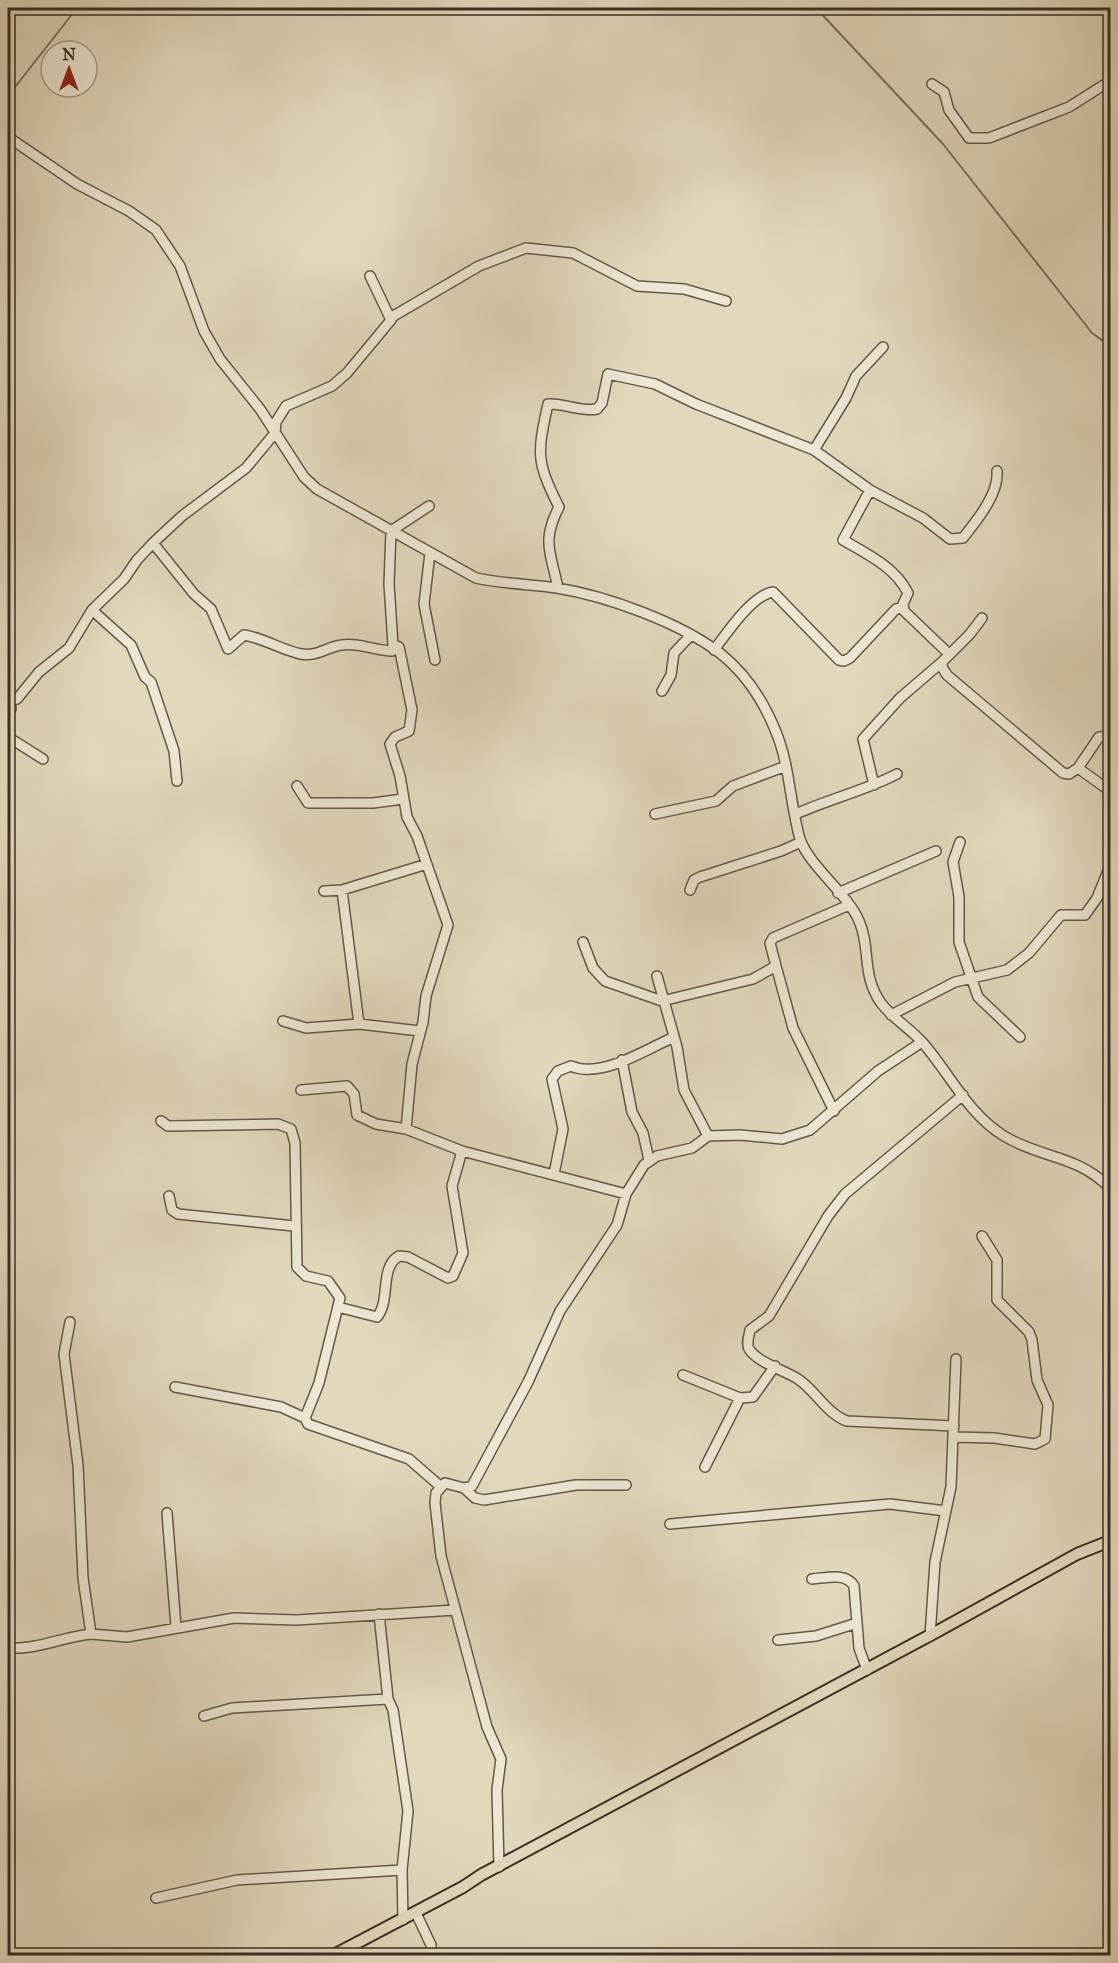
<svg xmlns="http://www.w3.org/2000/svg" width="1118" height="1963" viewBox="0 0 1118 1963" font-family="'IM FELL Great Primer',serif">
	<rect width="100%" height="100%" fill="#e1d8bc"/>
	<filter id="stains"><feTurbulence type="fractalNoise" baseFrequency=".00333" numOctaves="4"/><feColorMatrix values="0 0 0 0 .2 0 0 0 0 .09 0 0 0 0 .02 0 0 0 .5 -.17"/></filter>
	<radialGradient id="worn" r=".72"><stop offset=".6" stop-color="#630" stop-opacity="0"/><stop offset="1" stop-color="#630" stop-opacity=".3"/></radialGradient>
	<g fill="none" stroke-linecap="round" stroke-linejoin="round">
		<path stroke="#7c7261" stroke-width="2" d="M816,8L943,144L1092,333L1110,346
			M8,96L77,8"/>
		<defs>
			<path id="minor" d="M932,84L944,92L949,110L969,138H989L1069,107L1110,81
				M8,137L77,184L129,211L156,230L180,266L204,331L220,359L260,409L304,477L317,489L476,578C503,584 530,584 557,588C607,596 681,623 721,654C746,674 764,702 776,732C790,766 790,804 800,839C809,866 848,894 859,921C871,947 861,975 881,1003C893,1019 910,1028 923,1043C950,1074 968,1114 1004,1136C1042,1159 1076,1154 1110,1188
				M390,318L479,266L526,248L573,253L637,286L684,289L726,301
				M814,450L846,398L856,376L883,347
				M870,490L843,540C867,554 895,567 908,593L903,604L904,610
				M153,543L194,594L211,609L228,649L244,635C264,638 281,650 301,654C317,657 327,647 341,645C359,642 375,651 392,651L393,645L399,647L412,710L409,731L395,737L390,744L400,776L407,817L417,836L448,925L426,996L423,1022L412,1064L406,1129
				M430,553L424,604L435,660
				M558,588C551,553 541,542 559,507C536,461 537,454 548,404C565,403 580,412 597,409L602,403L608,374L655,384L696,404L814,450L870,490L923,518L950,539L963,538C977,520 999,494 997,471
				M92,610L131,645L145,677L151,682L174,751L177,781
				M982,618L970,634L942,662V667L947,675L1063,773L1069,774L1078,768L1099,737L1110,736
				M393,645L389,584L391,531L429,506
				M714,650C727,633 752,595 773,592L839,660L844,661L850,658L896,609L901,608L949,654
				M662,691L671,675L674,653L690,636
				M8,696L12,700L17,699L39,672L69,648L92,610L124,579L137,560L153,543L182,516L246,468L275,433L276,422L286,406L332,386L347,373L391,320L370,276
				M8,713L11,709L10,699
				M8,737L43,759
				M1078,768L1110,791
				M874,785L863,739L900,698L942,662
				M297,786L308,803H373L403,799
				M655,814L716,801L733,786L786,766
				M796,814C829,799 864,791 897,774
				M960,842L953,862L959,897V942L978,997L1020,1037
				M342,890L359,1024
				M690,890L694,880L700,877L781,851L801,842
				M324,891L342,890L427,864
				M838,893L936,851
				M583,942L593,968L605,981L662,1001L753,979L776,966L793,1028L834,1111
				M776,966L770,943L773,938L849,905
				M657,976L677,1047L684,1090L708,1136L740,1135L782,1139L810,1130L878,1071L922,1042
				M891,1015L955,982L1007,970L1029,953L1061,915H1085L1097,898L1110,866
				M283,1021L306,1028L359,1024L420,1031
				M622,1060L632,1112L643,1133L649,1160
				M301,1090L347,1086L354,1094L357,1115L376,1124L406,1129L462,1151L626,1194
				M161,1121L168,1126L278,1124L291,1129L295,1143L297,1267L306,1276L328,1281L340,1298L319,1383L305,1418L308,1424L409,1459L440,1486
				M554,1174L563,1129L552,1079L558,1071L571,1066C601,1079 645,1050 674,1037
				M169,1196L172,1210L178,1214L294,1226
				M338,1307L377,1317C391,1301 379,1267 399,1256L408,1257L448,1278L453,1276L463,1253L452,1186L462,1151
				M70,1322L64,1354L78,1465L83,1578L91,1634L127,1637L234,1618L297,1620L455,1610
				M683,1375L740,1398L753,1397L775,1366
				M175,1387L281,1407L305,1418
				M954,1426L847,1421C827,1414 816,1391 798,1379C784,1370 758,1363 749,1349C746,1344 749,1336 750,1330L769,1316L828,1216L845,1194L963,1095
				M954,1437L994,1438L1035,1444L1045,1439L1048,1405L1037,1380L1032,1340L1029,1332L997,1300V1260L982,1236
				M705,1467L740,1398
				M464,1488L475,1498L484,1500L576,1485H626
				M167,1513L176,1627
				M670,1524L890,1504L946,1511
				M812,1579C826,1578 846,1572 854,1586L859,1648L867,1670
				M379,1614L388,1699L393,1710L408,1811L402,1870L403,1920
				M930,1636L935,1562L951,1487L956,1359
				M778,1640L816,1636L857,1623
				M8,1648C37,1650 62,1637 91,1634
				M204,1716L232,1708L388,1699
				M499,1867L497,1790L501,1759L487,1727L441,1556L435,1503L436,1493L445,1483L464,1488L472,1486L528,1382L560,1311L617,1225L626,1194L644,1165L657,1156L692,1148L708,1136
				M156,1898L237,1880L402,1870
				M416,1913L431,1945V1956"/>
			<path id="major" d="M332,1956L463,1887L481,1875L938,1631L1077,1554L1110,1541"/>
		</defs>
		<use href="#minor" stroke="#64594c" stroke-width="12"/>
		<use href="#major" stroke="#3a2f26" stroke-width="14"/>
		<use href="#minor" stroke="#ece6d3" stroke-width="9"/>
		<use href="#major" stroke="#e1d8bc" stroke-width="10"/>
	</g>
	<rect width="1118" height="1963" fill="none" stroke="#e1d8bc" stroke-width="30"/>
	<rect x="9" y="9" width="1100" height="1945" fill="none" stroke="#3a2f26" stroke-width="3"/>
	<rect x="15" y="15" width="1088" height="1933" fill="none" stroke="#3a2f26" stroke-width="1.5"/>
	<g transform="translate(69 69)"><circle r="28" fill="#ece6d3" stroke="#a59d8e" stroke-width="1.5"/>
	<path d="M0-4.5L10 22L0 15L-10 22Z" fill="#8f2418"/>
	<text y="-9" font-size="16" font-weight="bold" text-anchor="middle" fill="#3a2f26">N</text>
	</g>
	<rect width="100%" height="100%" filter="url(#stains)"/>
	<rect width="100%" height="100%" fill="url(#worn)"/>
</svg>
